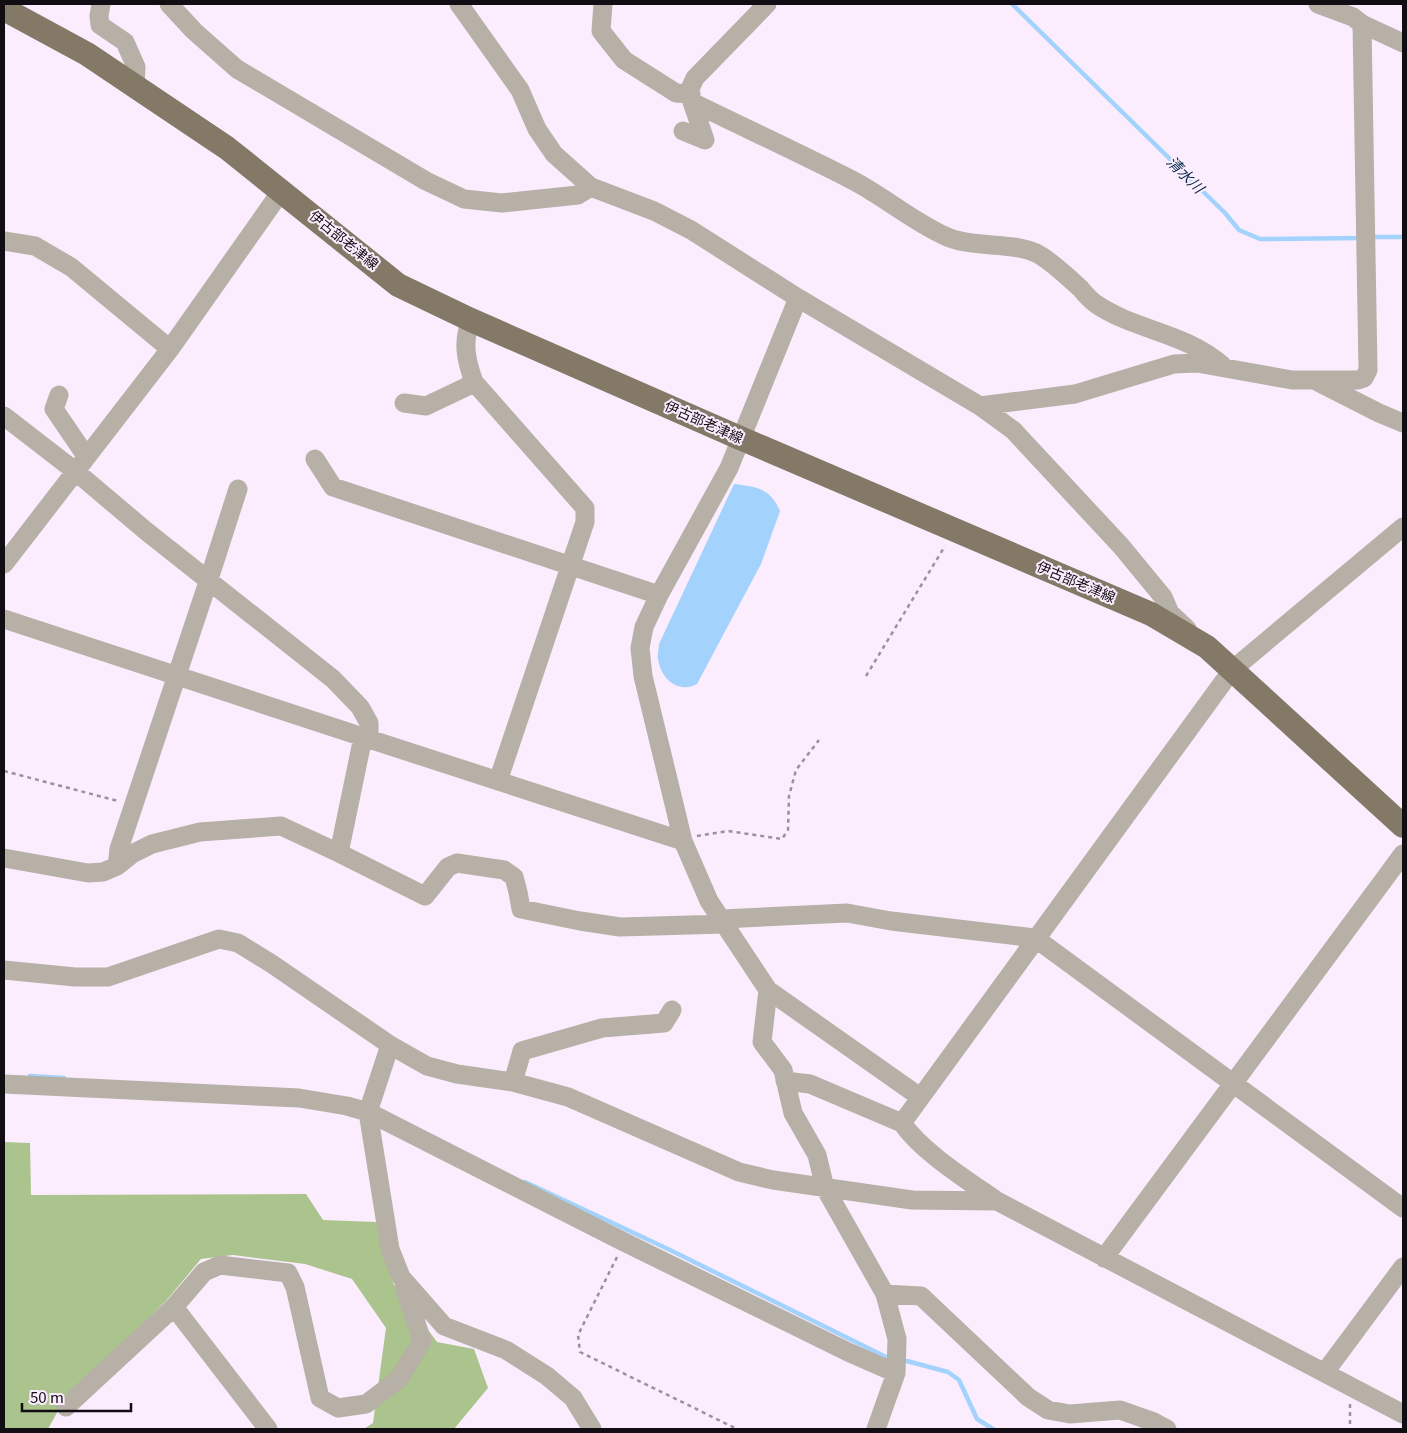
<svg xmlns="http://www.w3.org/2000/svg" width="1407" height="1433" viewBox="0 0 1407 1433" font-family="Georgia,'Noto Sans JP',serif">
	<rect width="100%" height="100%" fill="#fcedfe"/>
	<path fill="#abc38d" d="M4,1142L30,1143L31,1195L306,1194L323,1220L376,1222L393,1283L437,1342L474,1349L488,1388L454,1429H364L373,1423L386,1328L352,1279L305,1264L233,1255L201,1259L166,1301L64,1400L48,1429H4Z"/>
	<path fill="#a3d3fd" d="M734,484C757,487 770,488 780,511L761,564L697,684C678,694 661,679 658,659C657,655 659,648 659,644Z"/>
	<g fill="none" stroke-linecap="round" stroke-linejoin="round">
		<path stroke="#a3d3fd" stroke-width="4.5" d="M1012,4L1225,213L1239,230L1260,239L1362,238
			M1370,237H1403
			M30,1076L64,1078
			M525,1182L668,1249L888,1358
			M907,1361L948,1372L959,1380L977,1419L993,1429"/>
		<path stroke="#9b909d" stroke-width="2.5" stroke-dasharray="4 4" stroke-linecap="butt" d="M866,676L945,546
			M4,771L118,801
			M697,836L728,831L782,839L788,830L789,796L796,770L819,740
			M617,1257L578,1335L580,1352L737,1429
			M1350,1404V1429"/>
		<path stroke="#b6b0a6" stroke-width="19" d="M101,4L99,16L100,25L125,42L136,67L135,86
			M169,4L194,31L237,69L426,181L464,199L502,203L578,195L591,187
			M459,4L520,90L537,129L554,154L591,187L654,211L691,230L798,298L980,406L1013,430L1121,546L1163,597L1170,613L1187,629
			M603,4L601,31L624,60L676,93L691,94
			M1318,4L1353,17L1362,24L1403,43
			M692,102C745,128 799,153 852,180C883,196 911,220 943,235C970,249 1009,241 1036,253C1049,259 1069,278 1080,288C1085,294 1090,300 1096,304C1136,331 1184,332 1222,365
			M683,131L705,140L692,102L690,89L695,78L767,4
			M4,241L35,246L71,267L170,349
			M798,298L729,468L659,595L644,627L640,648L643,676L683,841L709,901L768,990L762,1042L783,1070L793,1113L817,1155L825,1188L885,1294L897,1339L896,1373L876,1429
			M471,320C462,342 466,360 474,382L585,508V522L498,781
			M1318,382L1379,413L1403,423
			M59,395L54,409L86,456
			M404,403L426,406L466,387L474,382
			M980,406L1075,394L1174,364L1197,363L1292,380H1358L1364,378L1368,370L1362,24
			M4,416L75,471L146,531L333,679L360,707L369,723V739
			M315,459L333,487L659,595
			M1403,527L1232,670L902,1123C922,1152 967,1180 997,1201L1403,1414
			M4,564L170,349L282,190
			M4,619L369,739L683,841
			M339,853L363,737
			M4,858L88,873L103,872L117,866L132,854L152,844L200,832L281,826L339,853L425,896L448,867L457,863L504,870L514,877L518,892L521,909L580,921L620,927L725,924
			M117,866L119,849L209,579L238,489
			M722,919L847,913L891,921L1035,938L1403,1208
			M4,970L75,977H108L219,939L238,943L272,964L390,1045L427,1066L457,1074L513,1082L568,1097L739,1172L773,1180L912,1200L997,1201
			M768,990L920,1097
			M390,1045L368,1112L390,1249L401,1277L444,1326L506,1350L547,1376L573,1398L592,1429
			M785,1081L810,1084L902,1123
			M513,1082L522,1051L602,1028L664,1023L672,1010
			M4,1084L299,1098L347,1106L368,1112L624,1242L848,1352L896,1373
			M1104,1258L1403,854
			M885,1294L921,1296L1028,1397L1048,1410L1070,1414L1120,1410L1154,1422L1167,1429
			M174,1307L204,1272L220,1265L288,1273L295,1287L320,1398L338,1408L366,1404L399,1379L422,1341L404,1286
			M1325,1372L1403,1267
			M66,1407L174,1307L268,1429"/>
		<path stroke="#837966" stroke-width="24" d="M4,9L87,54L227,148L398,285L471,320L740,438L1151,614L1207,647L1403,826"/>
	</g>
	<g text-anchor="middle" stroke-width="4" stroke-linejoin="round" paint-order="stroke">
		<g font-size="14" fill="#120c13" stroke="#fcedfe">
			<text transform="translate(344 240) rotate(39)" y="5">伊古部老津線</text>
			<text transform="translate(704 422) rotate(24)" y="5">伊古部老津線</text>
			<text transform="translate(1076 582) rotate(23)" y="5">伊古部老津線</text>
		</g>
		<g font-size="15" font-style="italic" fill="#072c48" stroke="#fcedfe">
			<text transform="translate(1185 175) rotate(45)" y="5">清水川</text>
		</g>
	</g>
	<rect width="1407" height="1433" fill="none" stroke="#120c13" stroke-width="10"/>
	<path d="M22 1403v8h109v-8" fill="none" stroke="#120c13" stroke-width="2.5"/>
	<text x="30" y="1403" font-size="15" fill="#120c13" stroke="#fcedfe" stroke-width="4" paint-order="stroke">50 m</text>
</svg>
